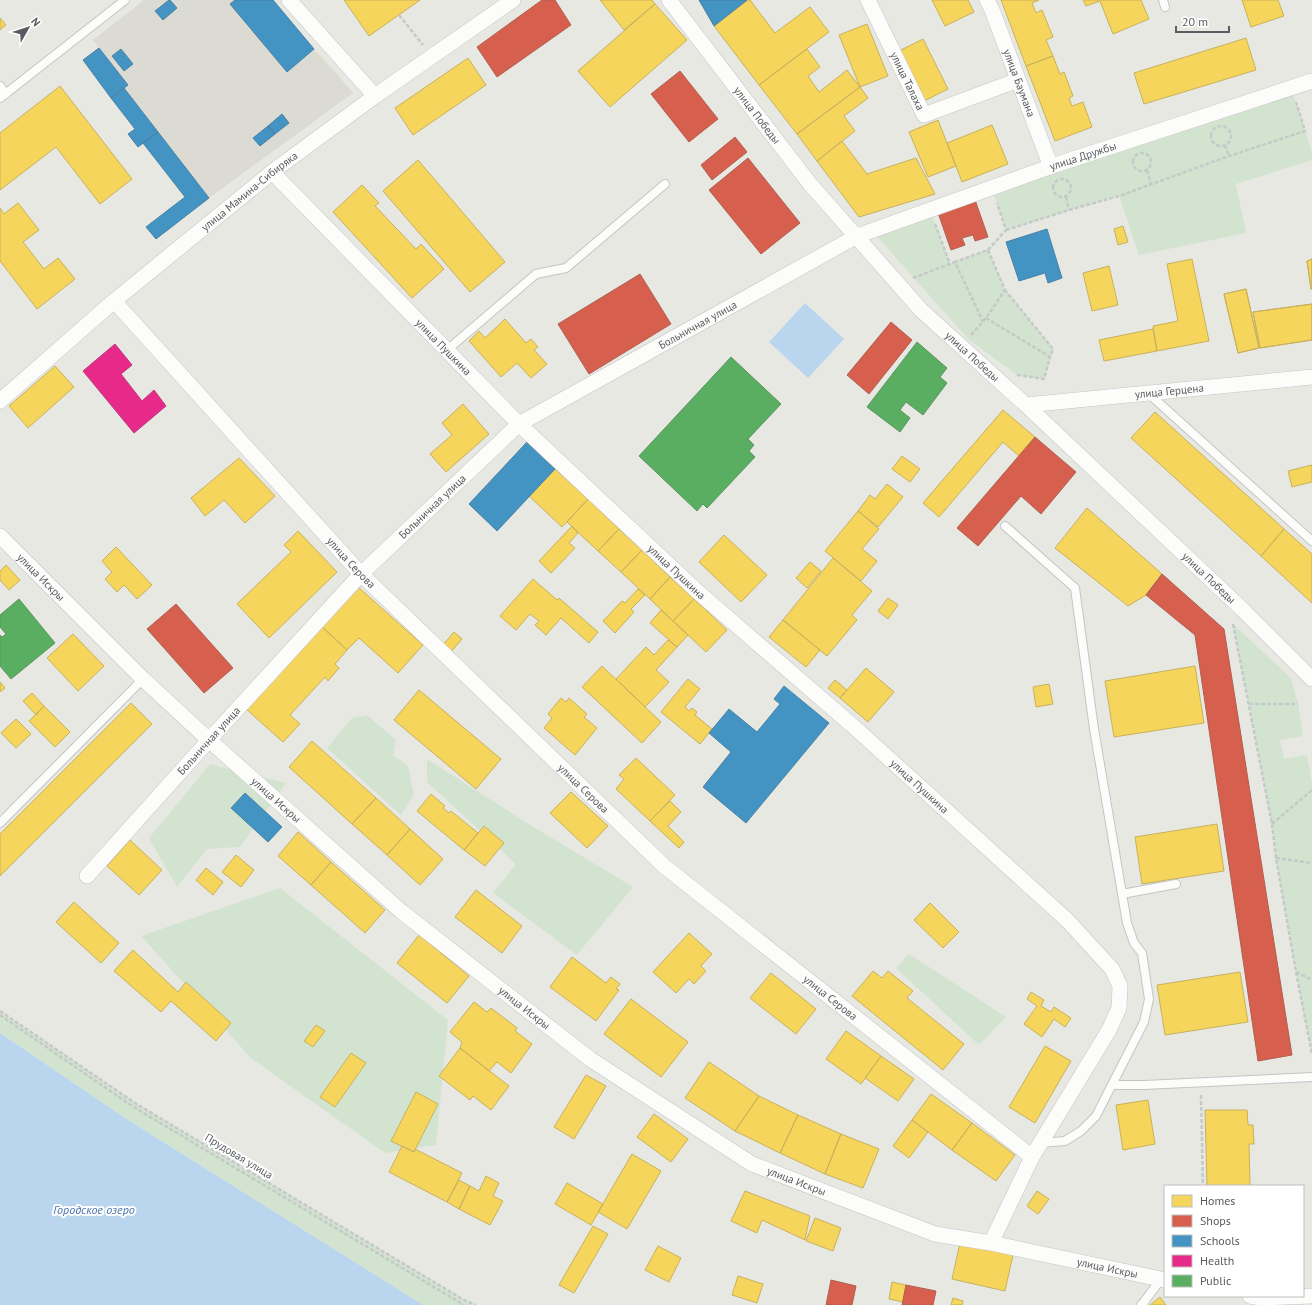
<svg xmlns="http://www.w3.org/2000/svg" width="1312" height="1305" viewBox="0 0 1312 1305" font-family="'PT Sans',sans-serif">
	<rect width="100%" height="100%" fill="#e8e8e3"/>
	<path fill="#dbdad3" d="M144,0H273L314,49L337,74L353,93L209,198L124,88L128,85L93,40Z"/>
	<path fill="#d2e4d0" d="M1291,88L1312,152V160L1236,184L1246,233L1139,255L1119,196L1069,210L1006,230L992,188Z
		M930,210L950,264L988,250L1005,290L1053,349L1044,379L1017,375L968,339L872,231Z
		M1233,624L1291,678L1298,704L1303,736L1280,740L1284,759L1307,755L1312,783V1054L1296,972L1276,858L1272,824Z
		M367,715L396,740L393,755L408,766L414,794L401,815L327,748L352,718Z
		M427,759L532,826L633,887L577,955L493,893L516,864L427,782Z
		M210,764L286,783L240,847L207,849L177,887L149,838Z
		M280,888L448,1020L436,1145L385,1153L251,1058L141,936Z
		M909,954L1006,1017L979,1045L896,968Z
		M0,1011L135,1103L464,1300L476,1305H423L125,1118L0,1033Z"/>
	<path fill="#bad6ef" d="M805,303L844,339L808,378L769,342Z
		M0,1033L125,1118L423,1305H0Z"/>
	<path fill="#f6d55c" stroke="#c7b15d" d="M344,0H420L369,36Z
		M600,0H652L655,4L624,30Z
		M748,0H750L775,33L810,7L829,32L759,85L714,26Z
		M932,0H968L974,12L945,26Z
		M1001,0H1039L1032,3L1036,13L1042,10L1053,37L1046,40L1053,56L1026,66Z
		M1083,0H1141L1149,19L1113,34L1100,1L1086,6Z
		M1242,0H1278L1284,16L1251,27Z
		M655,4L687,40L610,107L578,71Z
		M0,18L6,25L0,30Z
		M867,24L888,76L860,87L839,35Z
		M1246,38L1256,70L1144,104L1134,73Z
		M923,39L948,89L924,101L899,51Z
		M807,49L820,67L808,76L819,92L847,70L860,87L797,134L759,85Z
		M1053,56L1060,74L1064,72L1073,96L1069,98L1072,106L1083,102L1092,127L1055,141L1026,66Z
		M468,58L486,85L413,135L395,108Z
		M60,86L132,179L100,204L56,147L0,190V133Z
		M860,87L868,98L844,116L855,131L817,161L797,134Z
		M938,120L956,166L928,177L909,132Z
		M992,125L1008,164L962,182L947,143Z
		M842,141L867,174L916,158L935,194L859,217L817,161Z
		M418,160L505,262L470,292L383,191Z
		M362,185L379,203L375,206L416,249L421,244L444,269L412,298L333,212Z
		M18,203L39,230L23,242L44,269L58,258L75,279L37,309L0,261V208L4,214Z
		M1123,226L1128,242L1118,245L1114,229Z
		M1192,259L1209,341L1157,351L1153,326L1178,321L1167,264Z
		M1312,259V289H1311L1307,261Z
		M1312,259V289H1311L1307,261Z
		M1109,266L1118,305L1092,311L1083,273Z
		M1246,289L1259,348L1238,353L1224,294Z
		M1246,289L1259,348L1238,353L1224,294Z
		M1312,304V340L1260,348L1253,312Z
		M1312,304V340L1260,348L1253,312Z
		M505,319L526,343L531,339L538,347L534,350L547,364L531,378L517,363L501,377L469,341L479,331L485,338Z
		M1153,329L1157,351L1104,361L1099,340Z
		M55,366L74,387L28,428L9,406Z
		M463,404L489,434L446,472L430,454L452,435L442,423Z
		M1003,410L1035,437L1019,456L1003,442L939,517L923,503Z
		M1155,412L1284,529L1261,556L1131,438Z
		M902,456L920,469L910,482L892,469Z
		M239,458L275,496L245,523L224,500L205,516L191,498Z
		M1312,465V482L1292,487L1288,471Z
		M555,469L588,499L562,527L529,496Z
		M887,484L903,497L878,527L858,511L870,495L875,499Z
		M588,499L619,529L598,551L567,522Z
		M1087,508L1162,574L1146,595L1128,606L1055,548Z
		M858,511L879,529L862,549L877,561L861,581L825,551Z
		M572,526L578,533L569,543L575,548L551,573L539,561Z
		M619,529L642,550L621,572L598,551Z
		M1284,529L1312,554V603L1261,556Z
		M298,531L337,572L269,638L237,604L291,552L284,545Z
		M724,535L767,575L741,602L699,562Z
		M116,547L152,585L137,599L124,585L117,592L105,579L112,572L102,561Z
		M642,550L670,577L650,599L621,572Z
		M833,558L872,591L852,615L857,620L827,656L783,620Z
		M810,562L821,571L807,588L796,578Z
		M6,565L20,580L9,590L0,580V571Z
		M670,577L694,599L673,621L650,599Z
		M533,579L557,600L559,598L598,632L589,643L561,618L546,635L535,625L539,621L530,614L516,630L500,616Z
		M357,586L423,645L398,673L359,638L347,650L321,626Z
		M638,589L645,595L631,609L634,612L615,633L603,621L622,601L625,603Z
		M888,598L898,605L888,619L878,611Z
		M694,599L727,630L706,652L673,621Z
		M661,610L688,635L677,647L650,623Z
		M783,620L820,650L806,667L769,637Z
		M321,626L347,650L335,664L339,668L328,681L325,677L290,715L300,724L283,742L246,709Z
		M454,632L462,639L450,653L442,646Z
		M73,634L104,666L78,691L47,658Z
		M668,640L677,647L656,670L669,682L645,707L616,679L646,647L654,655Z
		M602,666L661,722L642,743L582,687Z
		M1195,666L1204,723L1114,737L1105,681Z
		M866,668L894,692L868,722L840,698Z
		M688,679L700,689L685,707L689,711L692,708L697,712L695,715L712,729L700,744L661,712Z
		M835,680L847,690L840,698L828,688Z
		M0,682L5,688L0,692Z
		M1049,684L1053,704L1036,707L1033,687Z
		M419,690L501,759L476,789L394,720Z
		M32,693L44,706L36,715L23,701Z
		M561,698L566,702L569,698L587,714L584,717L597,728L575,755L544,728L552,718L548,714Z
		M131,703L152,724L0,876V834Z
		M44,706L70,732L55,747L29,721Z
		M16,719L31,734L16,748L1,733Z
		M312,741L376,798L352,824L289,767Z
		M636,758L675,795L650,821L616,789L624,779L619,775Z
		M571,792L608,826L587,848L550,813Z
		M431,794L445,806L443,808L449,813L451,811L478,833L464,850L417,811Z
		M376,798L410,829L387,855L352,824Z
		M670,801L681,812L668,826L684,842L679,848L650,821Z
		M1217,824L1224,871L1142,884L1135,837Z
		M484,826L504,843L485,866L464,850Z
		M410,829L443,859L420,885L387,855Z
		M298,832L331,862L311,885L278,856Z
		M130,840L162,870L139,895L107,866Z
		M236,855L254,870L241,887L222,872Z
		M331,862L385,910L365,933L311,885Z
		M206,868L223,882L213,895L196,880Z
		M476,890L522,926L502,953L455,917Z
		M74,902L119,943L101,963L56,922Z
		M930,903L959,932L943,948L914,920Z
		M689,933L712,954L701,966L706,971L694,984L689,979L676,993L653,972Z
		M419,935L469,976L447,1003L397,963Z
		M133,950L178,992L186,982L231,1023L216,1041L171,1001L161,1012L114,971Z
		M572,957L606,983L611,977L620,984L616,989L619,990L596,1021L550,987Z
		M873,971L882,978L888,971L913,991L907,998L964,1044L943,1070L852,996Z
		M1240,972L1248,1022L1165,1035L1157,985Z
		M771,973L816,1009L796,1034L750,998Z
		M1031,992L1044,1000L1041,1006L1051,1012L1054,1007L1071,1018L1065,1027L1054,1019L1042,1037L1024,1024L1037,1006L1027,999Z
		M631,999L688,1042L661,1077L604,1034Z
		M474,1002L487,1012L491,1008L517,1028L515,1031L532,1044L511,1073L497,1062L489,1071L460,1048L462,1042L450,1032Z
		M316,1025L325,1031L313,1047L304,1041Z
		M846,1031L881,1056L861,1084L826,1059Z
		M1045,1046L1071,1061L1035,1123L1009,1107Z
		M460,1048L509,1086L491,1110L473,1096L470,1100L439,1076Z
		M351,1053L366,1063L335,1107L320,1097Z
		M881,1056L914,1079L898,1101L865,1078Z
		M709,1062L759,1096L735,1131L685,1098Z
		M586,1075L606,1086L574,1139L554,1127Z
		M416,1092L438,1104L414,1152L391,1141Z
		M931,1094L972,1123L952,1150L912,1120Z
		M759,1096L798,1115L780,1153L735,1131Z
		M1148,1100L1155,1144L1123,1150L1116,1105Z
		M1205,1110H1247L1248,1125H1253L1254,1144H1249L1250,1186H1207Z
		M654,1114L688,1139L671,1162L637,1137Z
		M798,1115L841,1134L825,1174L780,1153Z
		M912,1120L928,1132L909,1158L893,1146Z
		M972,1123L1015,1155L996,1181L952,1150Z
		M841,1134L879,1149L863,1188L825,1174Z
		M402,1146L414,1152L415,1149L462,1173L447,1202L389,1172Z
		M632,1154L661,1171L627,1229L598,1212Z
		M486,1176L499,1183L493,1196L503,1201L490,1225L459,1209L470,1186L479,1191Z
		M459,1180L470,1186L459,1209L447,1202Z
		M567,1183L603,1204L591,1225L555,1204Z
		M745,1191L810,1216L805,1240L762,1220L757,1233L731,1221Z
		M1037,1191L1049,1199L1038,1214L1027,1206Z
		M815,1218L841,1228L833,1251L806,1241Z
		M593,1226L608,1234L574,1293L559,1285Z
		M960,1243L1013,1255L1005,1291L952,1279Z
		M658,1246L681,1258L669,1282L645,1270Z
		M738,1276L763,1284L757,1303L732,1295Z
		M892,1282L906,1285L903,1302L889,1299Z
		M1160,1297L1166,1305H1150Z
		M953,1298L963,1301L962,1305H951Z"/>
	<path fill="#d6604d" stroke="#b05f53" d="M542,0H555L571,25L497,77L477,47Z
		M680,71L718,119L689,142L651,94Z
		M735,137L747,152L712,180L701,165Z
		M748,158L800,223L761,254L709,190Z
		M974,197L988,237L975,241L973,235L962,238L965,245L951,250L937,210Z
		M640,274L671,324L589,374L558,324Z
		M891,322L912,340L869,394L847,375Z
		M1035,437L1076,472L1041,514L1021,496L978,546L957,528Z
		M1162,574L1224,629L1292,1055L1258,1061L1195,635L1146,595Z
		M176,604L233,668L204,693L147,629Z
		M831,1280L856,1286L852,1305H826Z
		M906,1285L936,1291L933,1305H902Z"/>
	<path fill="#4393c3" stroke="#4a82a5" d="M169,0H170L177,8L163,20L155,11Z
		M235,0H273L314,49L287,72L230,4Z
		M699,0H747L714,26Z
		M99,48L128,85L111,98L83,60Z
		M121,49L133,64L124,71L112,56Z
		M124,88L158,132L138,147L128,134L135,129L111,98Z
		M282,114L289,123L275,134L268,126Z
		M268,126L275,134L260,146L253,138Z
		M158,132L209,198L156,239L146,227L185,197L143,143Z
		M1047,229L1062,278L1048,283L1045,273L1019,281L1006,242Z
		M527,442L555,469L497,531L469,504Z
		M784,686L829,723L746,823L703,787L731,752L709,733L729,709L757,732L780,704L774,699Z
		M245,793L282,827L268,842L231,808Z"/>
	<path fill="#e7298a" stroke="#bc387d" d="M115,344L132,365L121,374L142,401L154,390L166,406L134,433L83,371Z"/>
	<path fill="#5aae61" stroke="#5a9561" d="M917,342L947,368L940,377L947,383L923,415L906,402L900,410L910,418L900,432L867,407Z
		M731,357L781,404L748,439L754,445L749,451L755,457L707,508L703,504L697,511L639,456Z
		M19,599L55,643L11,679L0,666V635L2,637L6,634L0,627V615Z"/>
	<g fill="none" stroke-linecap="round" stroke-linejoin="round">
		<defs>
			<path id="service" d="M1163,0L1165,7
				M0,86L6,94
				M0,98L125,0
				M447,350L536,274L566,268L665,184
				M1148,393L1312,541
				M1005,526L1075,588L1094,729L1127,923L1134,943L1142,953L1149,999L1144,1022L1096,1116L1081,1131L1065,1141L1040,1143
				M0,823L143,679
				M1122,894L1176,884
				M1112,1085H1144L1312,1077
				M1141,1305L1144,1302L1161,1279"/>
			<g id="minor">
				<path d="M289,0L375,96"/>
				<path id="s1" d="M669,0L810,184L921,310L1026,405L1243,610L1312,679"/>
				<path id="s2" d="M868,0L924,115L1018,80"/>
				<path id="s3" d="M987,0L992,10L1051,167"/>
				<path id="s4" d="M272,172L519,424L698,592L853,726L1067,920L1112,969L1120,986L1119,1008L1109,1030L1032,1157"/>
				<path id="s5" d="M114,301L361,574L664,866L1032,1157L991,1243"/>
				<path id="s6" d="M0,401L114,301L272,172L375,96L513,0"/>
				<path id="s7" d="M1026,405L1312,377"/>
				<path id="s8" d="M0,536L143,679L209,740L402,912L590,1059L752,1164L935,1234L991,1243L1165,1280"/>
				<path id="s9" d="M87,876L209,740L361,574L519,424L857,236L1055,165L1312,81"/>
				<path d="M1250,1296L1261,1298L1312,1296"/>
			</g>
		</defs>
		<use href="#service" stroke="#c4c4c4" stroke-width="10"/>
		<use href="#minor" stroke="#c4c4c4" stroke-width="16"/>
		<path stroke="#c5c9c7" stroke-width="2.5" stroke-dasharray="4 2" stroke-linecap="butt" d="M399,15L423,45
			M1211 136a10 10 0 1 1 20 0a10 10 0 1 1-20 0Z
			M1225,145L1229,156
			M1133 162a9 9 0 1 1 18 0a9 9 0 1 1-18 0Z
			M1147,170L1151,184
			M1053 188a9 9 0 1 1 18 0a9 9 0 1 1-18 0Z
			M1066,197L1069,210
			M935,224L950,264
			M1006,230L1069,210L1119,196L1229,156L1305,131L1296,102
			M988,250L1006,230L997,203
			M913,278L955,262
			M986,318L1050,357L1053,349L1005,290
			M971,335L986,318L1005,290L988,250L955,262L983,322
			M1017,375L1044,379L1050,357
			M1233,624L1272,824L1276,858L1296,972L1312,1054
			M1249,704H1298
			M1272,824L1312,790
			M1276,858L1312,863
			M1296,972L1312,980
			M0,1011L135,1103L464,1300L476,1305
			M0,1015L132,1106L464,1305
			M1201,1095L1203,1186"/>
		<use href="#service" stroke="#fcfcfb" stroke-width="8"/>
		<use href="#minor" stroke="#fcfcfb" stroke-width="15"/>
	</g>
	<g text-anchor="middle" stroke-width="4" stroke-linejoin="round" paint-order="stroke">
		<g font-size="11" fill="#595c60" stroke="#fff">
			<text dy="4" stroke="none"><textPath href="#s2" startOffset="90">улица Талаха</textPath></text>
			<text dy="4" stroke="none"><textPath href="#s3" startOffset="89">улица Баумана</textPath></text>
			<text dy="4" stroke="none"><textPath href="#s1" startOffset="145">улица Победы</textPath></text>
			<text dy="4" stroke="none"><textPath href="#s9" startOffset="1252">улица Дружбы</textPath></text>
			<text dy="4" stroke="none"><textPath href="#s6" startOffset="326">улица Мамина-Сибиряка</textPath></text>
			<text dy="4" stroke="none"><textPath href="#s9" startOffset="830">Больничная улица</textPath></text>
			<text dy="4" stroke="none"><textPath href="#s4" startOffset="245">улица Пушкина</textPath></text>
			<text dy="4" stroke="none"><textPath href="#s1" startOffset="469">улица Победы</textPath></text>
			<text dy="4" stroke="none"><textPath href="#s7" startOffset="144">улица Герцена</textPath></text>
			<text dy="4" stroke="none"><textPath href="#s9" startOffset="506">Больничная улица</textPath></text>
			<text dy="4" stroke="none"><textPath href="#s5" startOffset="353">улица Серова</textPath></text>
			<text dy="4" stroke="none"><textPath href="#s4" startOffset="569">улица Пушкина</textPath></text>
			<text dy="4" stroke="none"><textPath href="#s8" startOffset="58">улица Искры</textPath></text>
			<text dy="4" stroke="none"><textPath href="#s1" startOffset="793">улица Победы</textPath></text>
			<text dy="4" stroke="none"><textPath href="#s9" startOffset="182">Больничная улица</textPath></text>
			<text dy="4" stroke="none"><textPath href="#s4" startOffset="893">улица Пушкина</textPath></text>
			<text dy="4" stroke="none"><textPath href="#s5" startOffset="677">улица Серова</textPath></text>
			<text dy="4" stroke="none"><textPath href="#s8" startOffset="382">улица Искры</textPath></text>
			<text dy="4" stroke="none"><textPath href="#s5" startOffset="1001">улица Серова</textPath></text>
			<text dy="4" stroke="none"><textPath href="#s8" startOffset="706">улица Искры</textPath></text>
			<text transform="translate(239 1156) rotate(31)" y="4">Прудовая улица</text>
			<text dy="4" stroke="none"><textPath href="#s8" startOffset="1030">улица Искры</textPath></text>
			<text dy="4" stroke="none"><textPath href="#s8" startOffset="1354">улица Искры</textPath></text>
		</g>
		<g font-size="12" font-style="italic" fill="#4a75ac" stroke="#fff">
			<text x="94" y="1214">Городское озеро</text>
		</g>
	</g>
	<rect x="1164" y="1185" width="140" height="112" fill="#ffffff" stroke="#bdbebf"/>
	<rect x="1172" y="1195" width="20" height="12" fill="#f6d55c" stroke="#bdbebf"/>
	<text x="1200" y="1205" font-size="12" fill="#595c60">Homes</text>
	<rect x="1172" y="1215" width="20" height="12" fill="#d6604d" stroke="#bdbebf"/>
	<text x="1200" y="1225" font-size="12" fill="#595c60">Shops</text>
	<rect x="1172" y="1235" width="20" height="12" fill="#4393c3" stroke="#bdbebf"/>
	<text x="1200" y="1245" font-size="12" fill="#595c60">Schools</text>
	<rect x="1172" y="1255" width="20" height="12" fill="#e7298a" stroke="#bdbebf"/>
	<text x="1200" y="1265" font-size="12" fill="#595c60">Health</text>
	<rect x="1172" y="1275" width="20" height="12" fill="#5aae61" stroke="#bdbebf"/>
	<text x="1200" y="1285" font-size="12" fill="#595c60">Public</text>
	<g transform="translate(28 28) rotate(51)" stroke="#ffffff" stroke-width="3" paint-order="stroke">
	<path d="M0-3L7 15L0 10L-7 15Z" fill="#595c60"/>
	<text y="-6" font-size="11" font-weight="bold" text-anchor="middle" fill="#595c60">N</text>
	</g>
	<path d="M1176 26v6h53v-6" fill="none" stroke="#595c60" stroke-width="2"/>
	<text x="1182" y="26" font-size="12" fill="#595c60" stroke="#ffffff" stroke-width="3" paint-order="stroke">20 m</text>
</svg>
